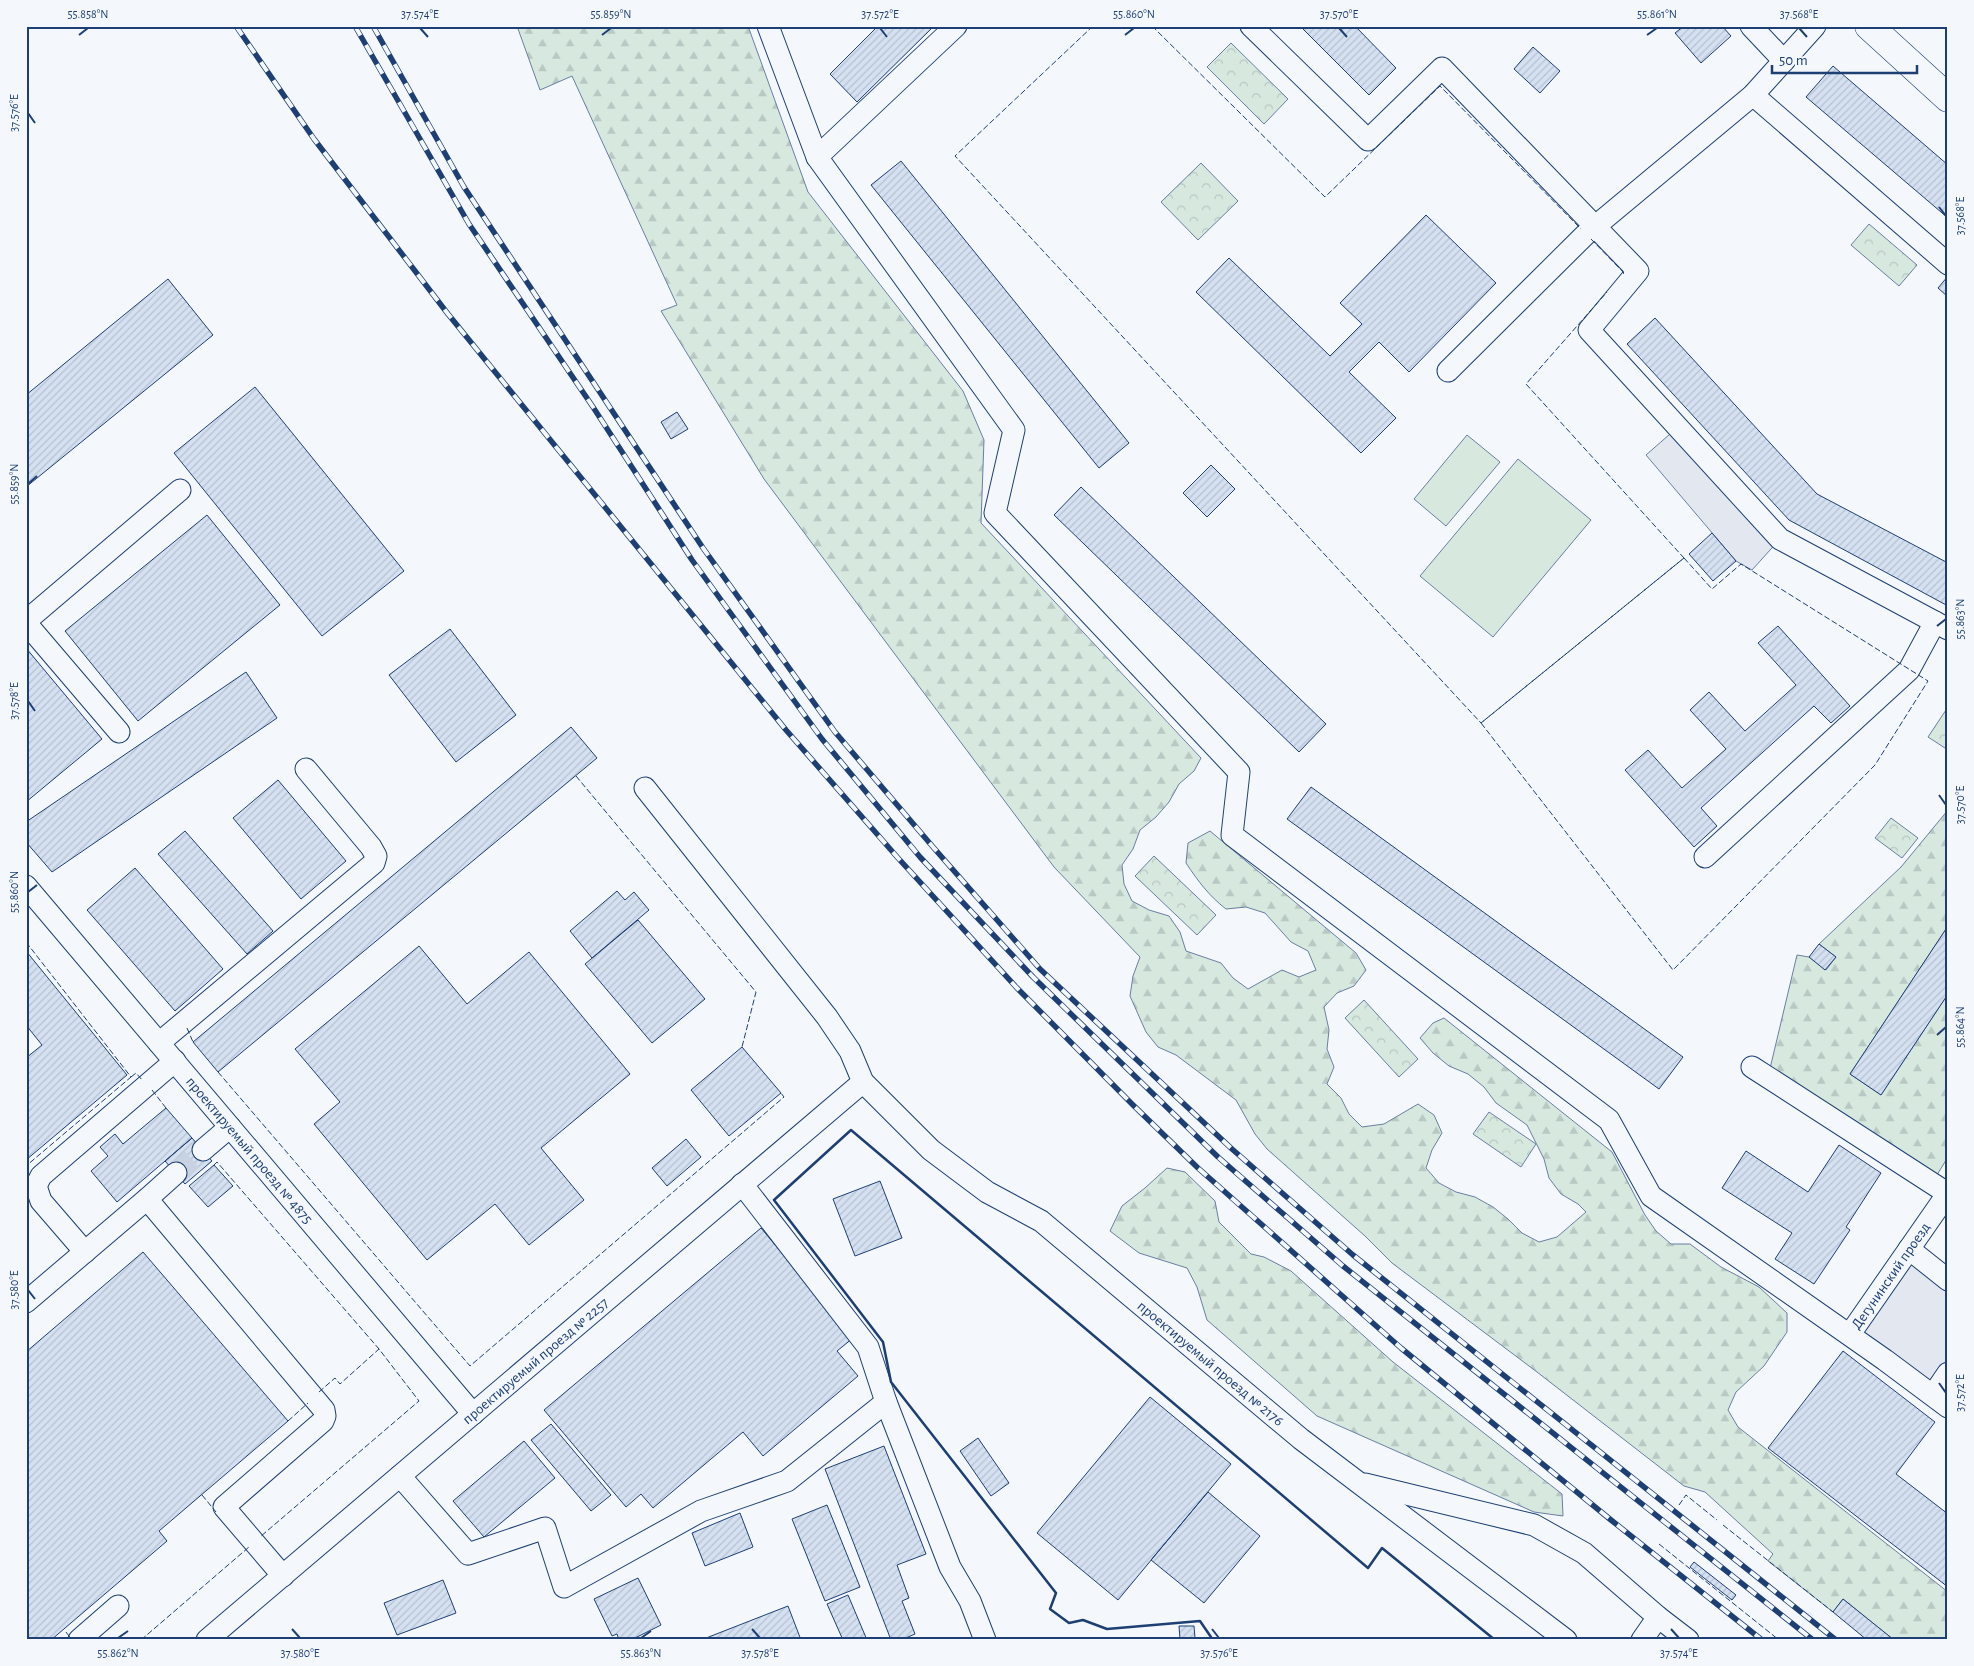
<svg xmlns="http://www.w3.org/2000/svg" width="1974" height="1666" viewBox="0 0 1974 1666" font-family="'Alegreya Sans',sans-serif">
	<defs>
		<pattern id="forest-firs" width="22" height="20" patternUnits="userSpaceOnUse" patternTransform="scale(1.25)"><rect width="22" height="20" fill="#d7e8df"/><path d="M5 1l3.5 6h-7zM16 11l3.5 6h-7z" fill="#b8c8c3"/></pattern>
		<pattern id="park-crowns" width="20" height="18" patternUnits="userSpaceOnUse" patternTransform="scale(1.25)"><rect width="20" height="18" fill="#d7e8df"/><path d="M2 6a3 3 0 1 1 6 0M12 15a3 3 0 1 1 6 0" fill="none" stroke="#b8c8c3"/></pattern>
		<pattern id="building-hatch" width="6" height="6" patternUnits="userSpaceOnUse" patternTransform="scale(1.25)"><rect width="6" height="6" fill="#d5e0f0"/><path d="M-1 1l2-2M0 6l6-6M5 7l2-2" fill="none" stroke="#b6c1d1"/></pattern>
	</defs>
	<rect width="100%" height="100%" fill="#f4f7fb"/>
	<path fill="url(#forest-firs)" stroke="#687fa3" d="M517,26H748L808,192L963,391L984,440L981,523L1201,758L1194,771L1179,784L1169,802L1156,817L1140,830L1133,849L1122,865L1124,884L1132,901L1149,910L1169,916L1180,932L1186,951L1221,963L1233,978L1248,989L1282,970L1299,977L1316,970L1308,951L1291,942L1265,913L1246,907L1226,909C1209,896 1198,881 1186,863L1188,843L1210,831L1356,953L1366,970L1354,986L1337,993L1324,1007L1329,1030L1327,1049L1334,1067L1327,1084L1341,1098L1349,1114L1362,1127L1384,1124L1418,1104L1434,1115L1442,1133L1432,1150L1426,1168L1439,1183L1456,1192L1475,1197L1493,1207L1508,1219L1522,1233L1539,1242L1557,1237L1586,1212L1578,1204L1561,1194L1549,1178L1544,1159L1527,1125L1496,1103L1484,1087L1468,1074L1449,1066L1433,1053L1420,1038L1433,1023L1444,1018L1612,1152L1645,1215L1656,1231L1671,1244H1690L1721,1267L1759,1287L1787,1313V1332L1764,1366L1736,1392L1728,1410L1738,1427L1948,1592V1640H1894L1843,1599L1833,1612L1768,1561L1773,1554L1705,1492L1684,1486L1537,1372L1392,1263L1365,1236L1267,1149L1255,1134L1236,1100L1176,1055L1158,1047L1146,1032L1130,996L1133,976L1140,957L1054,867L764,479L661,311L677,305L572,76L540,90Z
		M1948,810V926L1850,1074L1881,1095L1948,994V1157L1932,1183L1768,1077L1797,955L1809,957L1826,970L1836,957L1819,944L1901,867Z
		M1167,1168L1185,1172L1215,1201L1219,1222L1251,1254L1264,1257L1291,1271L1393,1362L1562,1494L1563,1516L1534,1512L1317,1416L1207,1320L1197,1287L1187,1268L1139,1253L1110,1231L1122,1206L1145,1188Z"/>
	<path fill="url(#park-crowns)" stroke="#687fa3" d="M1231,43L1288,99L1264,124L1207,67Z
		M1201,163L1238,201L1198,240L1161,202Z
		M1869,224L1917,265L1899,286L1851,245Z
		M1948,707V750L1928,737Z
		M1891,818L1918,838L1902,858L1875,838Z
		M1154,856L1216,915L1197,935L1135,876Z
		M1364,1000L1418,1059L1399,1077L1345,1018Z
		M1489,1112L1536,1144L1521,1167L1473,1134Z"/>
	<path fill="#d7e8df" stroke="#687fa3" d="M1467,435L1500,462L1446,526L1414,499Z
		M1518,459L1591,520L1493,637L1420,576Z"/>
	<path fill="#e3e8f0" stroke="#687fa3" d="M1678,427L1780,539L1752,570L1736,561L1646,455Z
		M1910,1260L1948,1287V1365L1932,1386L1858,1333Z"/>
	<path fill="url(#building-hatch)" stroke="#1d3f73" d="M878,26H934L857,102L830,74Z
		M1300,26H1355L1396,68L1369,95Z
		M1684,26H1722L1731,36L1701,63L1675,33Z
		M1533,47L1560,71L1540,93L1514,69Z
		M1833,66L1948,165V218L1806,97Z
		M901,161L1129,443L1099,468L871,185Z
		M1426,215L1496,283L1409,372L1379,342L1349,372L1396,418L1361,453L1196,292L1229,258L1330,356L1362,324L1340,303Z
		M1948,276V297L1938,288Z
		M168,279L213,335L26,487V395Z
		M1655,318L1817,494L1948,563V606L1789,520L1627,344Z
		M255,387L404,571L322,636L174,453Z
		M677,412L688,429L671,439L661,422Z
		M1211,465L1235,489L1207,517L1183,493Z
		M1081,487L1326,724L1299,752L1054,515Z
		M207,515L280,605L138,721L65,631Z
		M1712,533L1736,561L1713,581L1689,554Z
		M1778,626L1850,706L1831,723L1814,706L1701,808L1717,826L1694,847L1625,770L1648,750L1682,788L1726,749L1690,710L1709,692L1745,731L1796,685L1758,643Z
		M450,629L516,715L456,762L389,675Z
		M26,648L102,739L26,802Z
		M246,672L277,718L52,872L26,842V822Z
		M571,727L597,758L218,1072L193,1042Z
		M278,780L346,861L301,899L233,818Z
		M1311,787L1683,1057L1659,1089L1287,819Z
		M185,831L273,931L247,954L158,854Z
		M135,868L223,969L175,1011L87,910Z
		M617,891L625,900L634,892L649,910L592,958L570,931Z
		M638,920L705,999L652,1043L585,964Z
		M1948,926V994L1881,1095L1850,1074Z
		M1819,944L1836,957L1825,970L1809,957Z
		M419,946L467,1004L529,952L630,1074L541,1148L584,1200L529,1245L495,1204L427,1260L314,1124L340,1102L295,1049Z
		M26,951L127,1075L26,1160V1058L42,1045L26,1025Z
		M742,1047L781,1093L729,1136L691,1090Z
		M166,1108L192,1138L117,1202L91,1171L108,1156L100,1147L115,1134L123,1144Z
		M192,1138L212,1161L185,1184L165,1161Z
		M686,1139L701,1157L667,1186L652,1168Z
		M1839,1145L1881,1173L1846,1227L1850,1230L1814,1284L1775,1259L1792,1233L1722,1188L1746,1151L1808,1192Z
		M214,1165L233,1186L208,1207L189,1186Z
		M880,1181L902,1238L855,1256L833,1199Z
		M761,1228L853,1338L837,1351L858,1376L763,1456L743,1432L653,1508L641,1494L626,1507L544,1410Z
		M143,1252L288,1421L159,1531L167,1541L51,1640H26V1352Z
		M1843,1351L1935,1422L1896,1474L1948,1514V1587L1768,1448Z
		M1150,1397L1231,1464L1118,1600L1037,1533Z
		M551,1424L611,1495L591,1511L531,1440Z
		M978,1438L1009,1483L991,1496L960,1451Z
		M524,1441L555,1478L484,1537L453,1501Z
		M884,1446L926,1554L897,1565L909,1598L902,1601L915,1634L901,1640H891L825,1469Z
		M1208,1492L1260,1536L1204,1603L1151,1560Z
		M827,1505L860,1587L825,1601L792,1519Z
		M740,1513L753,1547L705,1566L692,1533Z
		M1694,1562L1736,1595L1732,1600L1690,1567Z
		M638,1578L661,1625L631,1640H619L617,1634L612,1636L594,1599Z
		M443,1580L456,1613L397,1635L384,1603Z
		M848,1595L867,1640H843L827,1604Z
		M1843,1599L1894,1640H1867L1833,1612Z
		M788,1606L801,1640H701Z
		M1179,1626H1194L1195,1638L1180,1639Z"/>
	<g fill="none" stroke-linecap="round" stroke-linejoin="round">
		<path stroke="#c9d2e0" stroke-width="21" stroke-dasharray="21 11" stroke-linecap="butt" d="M176,1173L203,1150"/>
		<defs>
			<g id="minor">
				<path d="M768,26L817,157L1014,430L995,513L1239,772L1232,835L1609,1120L1651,1196L1885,1360L1948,1407"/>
				<path d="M1251,26L1368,140L1442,68L1638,271L1589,330L1780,539L1948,629"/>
				<path d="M1751,26L1784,61"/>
				<path d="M1753,95L1948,264"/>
				<path d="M817,157L956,26"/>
				<path d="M1448,371L1586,234L1753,95L1815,26"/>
				<path d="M26,621L180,490"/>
				<path d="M26,623L119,732"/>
				<path id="s1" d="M645,788L827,1017L850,1051L863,1082L931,1150L987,1192L1041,1221L1301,1439L1566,1640"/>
				<path d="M1705,857L1909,670L1935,622"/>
				<path id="s2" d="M26,886L473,1414"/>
				<path d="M159,1043L374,863L376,856L371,847L306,769"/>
				<path d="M1752,1067L1947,1193"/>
				<path d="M203,1150L230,1127"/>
				<path d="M176,1173L147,1199L324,1410L325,1416L323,1421L224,1507L283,1576"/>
				<path d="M742,1184L868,1347L886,1402L950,1567L970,1601L985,1640"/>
				<path d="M1909,1249L1948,1280"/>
				<path d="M85,1252L41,1201L36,1186L41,1176L175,1061"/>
				<path d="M26,1302L147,1199"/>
				<path id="s3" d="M1850,1334L1948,1193"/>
				<path d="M1933,1395L1948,1373"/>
				<path d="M400,1476L468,1554L545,1528L564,1587L701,1511L787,1481L886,1402"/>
				<path d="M1365,1484L1534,1525L1584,1553L1658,1617L1688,1640"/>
				<path d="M79,1640L118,1606"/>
				<path id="s4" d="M207,1640L863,1082"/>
				<path d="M1642,1640L1658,1617"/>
			</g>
			<path id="major" d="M1869,26L1948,98"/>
		</defs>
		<use href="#minor" stroke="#1d3f73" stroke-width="23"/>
		<use href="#major" stroke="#1d3f73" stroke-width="29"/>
		<use href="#minor" stroke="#f4f7fb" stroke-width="21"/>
		<use href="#major" stroke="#f4f7fb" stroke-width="28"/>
		<defs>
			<path id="rail" d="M236,26L314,139L448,314L786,730L898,858L1016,987L1133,1105L1198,1168L1401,1348L1611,1520L1762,1640
				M355,26L469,224L593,407L692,560L822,739L920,857L1033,977L1218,1157L1343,1266L1813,1640
				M373,26L464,187L703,548L835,732L933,847L1040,969L1232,1149L1353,1255L1836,1640"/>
		</defs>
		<use href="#rail" stroke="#1d3f73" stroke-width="5.5"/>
		<use href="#rail" stroke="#f4f7fb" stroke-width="4" stroke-dasharray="11" stroke-linecap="butt"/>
		<path stroke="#1d3f73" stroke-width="1" stroke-dasharray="6 2.5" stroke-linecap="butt" d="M1093,26L955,156L1481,723L1684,558L1526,384L1607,292
			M1152,26L1325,197L1440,86L1581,229
			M1591,239L1624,273L1622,275
			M1684,558L1712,589L1741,564L1928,681L1875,765L1673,970L1481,723Z
			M576,776L756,992L742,1047
			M26,942L131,1077L26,1166
			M187,1028L193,1042
			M218,1072L470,1366L784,1097L781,1093
			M131,1077L136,1073L143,1081
			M152,1090L166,1108
			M214,1165L217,1162L379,1349L419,1401L260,1537
			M319,1392L335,1378L340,1384L379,1349
			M288,1421L308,1403
			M202,1495L216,1512
			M1679,1505L1686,1495L1717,1520
			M1723,1525L1833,1612
			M1659,1544L1779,1640
			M66,1632L72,1640
			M141,1640L249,1547"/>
		<path stroke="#1d3f73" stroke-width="2.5" d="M1213,1640L1200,1621L1107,1629L1083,1620L1069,1623L1050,1609L1056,1593L891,1382L883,1342L774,1200L851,1130L1368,1568L1382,1548L1495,1640"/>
	</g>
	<path fill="none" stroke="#1d3f73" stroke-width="2" d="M420,28L428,37M880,28L887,37M1339,28L1347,37M1799,28L1807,37M79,35L88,28M602,35L611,28M1125,35L1134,28M1647,35L1657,28M28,113L35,123M1939,207L1946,216M28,484L37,476M1937,626L1946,619M28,701L35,711M1939,795L1946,805M28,892L37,885M1937,1035L1946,1027M28,1290L35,1299M1939,1383L1946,1393M292,1629L300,1638M752,1629L760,1638M1212,1629L1219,1638M1671,1629L1679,1638M118,1638L128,1631M641,1638L651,1631"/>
	<g text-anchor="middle" stroke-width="4" stroke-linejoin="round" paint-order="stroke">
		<g font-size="15" fill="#1d3f73" stroke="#f4f7fb">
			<text dy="5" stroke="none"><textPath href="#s2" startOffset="346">проектируемый проезд № 4875</textPath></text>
			<text dy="5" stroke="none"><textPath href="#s3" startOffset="71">Дегунинский проезд</textPath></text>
			<text dy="5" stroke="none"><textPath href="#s4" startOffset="431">проектируемый проезд № 2257</textPath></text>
			<text dy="5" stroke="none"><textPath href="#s1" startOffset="816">проектируемый проезд № 2176</textPath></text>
		</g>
	</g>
	<rect width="1974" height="1666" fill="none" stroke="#f4f7fb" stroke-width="55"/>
	<path d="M1772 65v8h145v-8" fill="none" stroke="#1d3f73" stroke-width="2.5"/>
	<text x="1779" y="65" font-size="15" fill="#1d3f73" stroke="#f4f7fb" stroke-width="4" paint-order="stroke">50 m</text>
	<rect x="28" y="28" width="1918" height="1610" fill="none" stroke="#1d3f73" stroke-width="2"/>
	<g font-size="12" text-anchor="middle" fill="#1d3f73">
		<text x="88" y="18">55.858°N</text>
		<text x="420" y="18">37.574°E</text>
		<text x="611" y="18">55.859°N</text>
		<text x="880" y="18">37.572°E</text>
		<text x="1134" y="18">55.860°N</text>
		<text x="1339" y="18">37.570°E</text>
		<text x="1657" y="18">55.861°N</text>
		<text x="1799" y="18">37.568°E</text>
		<text transform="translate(14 113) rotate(-90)" y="4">37.576°E</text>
		<text transform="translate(1960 216) rotate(-90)" y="4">37.568°E</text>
		<text transform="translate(14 484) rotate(-90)" y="4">55.859°N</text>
		<text transform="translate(1960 619) rotate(-90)" y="4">55.863°N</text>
		<text transform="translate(14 701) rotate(-90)" y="4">37.578°E</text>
		<text transform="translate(1960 805) rotate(-90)" y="4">37.570°E</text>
		<text transform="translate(14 892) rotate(-90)" y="4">55.860°N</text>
		<text transform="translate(1960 1027) rotate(-90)" y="4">55.864°N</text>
		<text transform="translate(14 1290) rotate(-90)" y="4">37.580°E</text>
		<text transform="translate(1960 1393) rotate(-90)" y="4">37.572°E</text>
		<text x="118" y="1657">55.862°N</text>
		<text x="300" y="1657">37.580°E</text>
		<text x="641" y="1657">55.863°N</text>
		<text x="760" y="1657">37.578°E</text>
		<text x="1219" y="1657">37.576°E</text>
		<text x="1679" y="1657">37.574°E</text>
	</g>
</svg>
